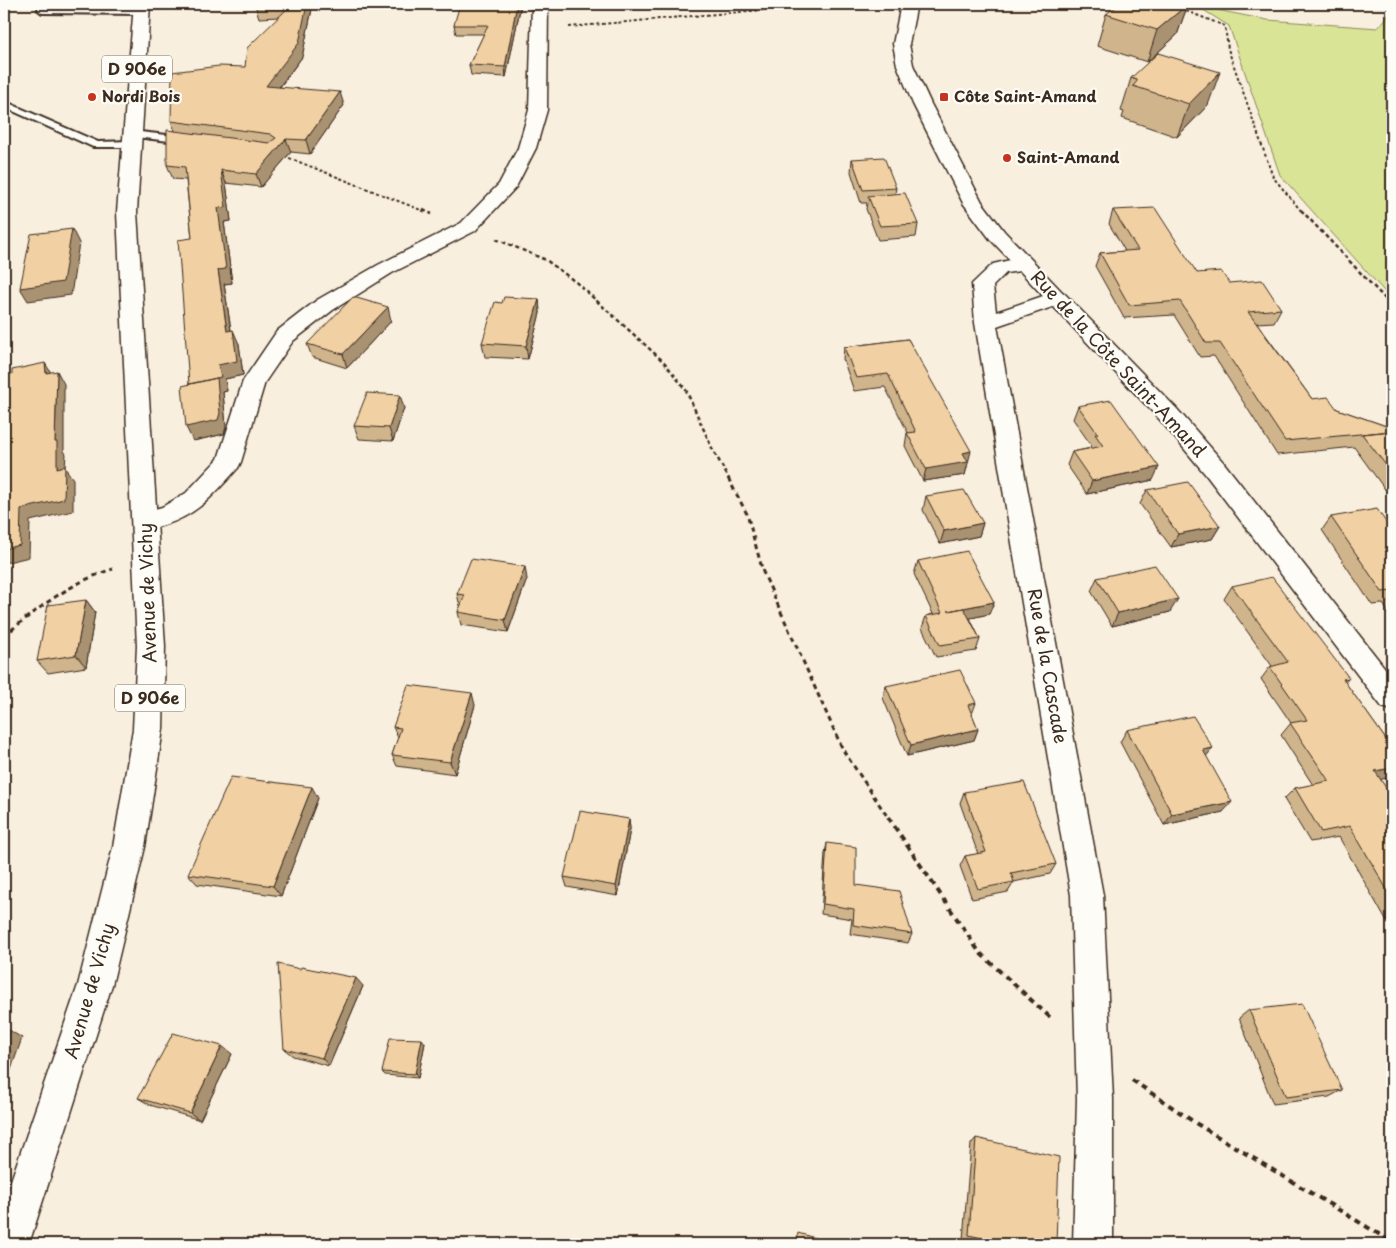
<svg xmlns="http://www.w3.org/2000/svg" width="1396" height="1248" viewBox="0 0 1396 1248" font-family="'Playpen Sans',sans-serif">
	<rect width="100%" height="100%" fill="#f9efde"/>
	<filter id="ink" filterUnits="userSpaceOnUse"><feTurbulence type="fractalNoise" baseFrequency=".02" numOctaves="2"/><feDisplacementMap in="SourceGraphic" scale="10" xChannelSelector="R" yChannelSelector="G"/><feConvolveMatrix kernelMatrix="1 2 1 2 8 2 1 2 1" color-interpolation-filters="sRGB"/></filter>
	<g filter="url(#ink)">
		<path fill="#d9e497" stroke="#8a875a" d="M1197,6L1267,20L1378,28L1392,11V300L1280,175L1229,26Z"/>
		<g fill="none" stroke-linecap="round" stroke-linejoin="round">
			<defs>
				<path id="service" d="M39,4H47V8H141L145,11L141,14L42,13L38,10Z
					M4,101L98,142L131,141L136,144L131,147H93L4,107Z
					M131,131L185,137L190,140L185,143L128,136L126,134Z"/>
				<path id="minor" d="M532,4H548L547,110L536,148L516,187L475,231L392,273L333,310L293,341L265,382L241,462L238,468C214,494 198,515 164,525C154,528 147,531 137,528L133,521L137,514L162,507L186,493L218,459L243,381L277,331L317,300L378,265L461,223L499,184L518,148L529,110Z"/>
				<path id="tertiary" d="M1057,292L1064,293L1177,409L1224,463L1392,677V710L1382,707L1206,475L1161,421L1050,303L1046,298L1050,293Z"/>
				<path id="secondary" d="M901,4H917L909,44L913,65L931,104L982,202L1004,231L1068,298L1064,303L997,326L1103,895L1113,1099V1244H1073L1077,1099L1071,895L975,323L972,284L993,264L1010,260L990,239L963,203L913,104L897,65L893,44ZM1020,271L1043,296L996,312L993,286L1006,273Z"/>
				<path id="primary" d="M134,4H150L137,212L165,646L163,729L145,847L112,985L29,1244H4V1201L78,985L113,847L133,729L137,646L117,212Z"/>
			</defs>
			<use href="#service" stroke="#3b2a1e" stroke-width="4"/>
			<use href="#minor" stroke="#3b2a1e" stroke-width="3"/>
			<use href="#tertiary" stroke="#3b2a1e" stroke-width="3"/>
			<use href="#secondary" stroke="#3b2a1e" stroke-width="3"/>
			<use href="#primary" stroke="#3b2a1e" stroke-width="3"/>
			<path stroke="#3b2a1e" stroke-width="2" stroke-dasharray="3 2.5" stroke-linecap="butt" d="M1181,9L1225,26L1228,49L1273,177L1302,212
				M569,27L829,4
				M284,156L426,212"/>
			<path stroke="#3b2a1e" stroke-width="2.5" stroke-dasharray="4 3" stroke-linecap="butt" d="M423,210L432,214
				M1301,210L1392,306
				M496,239L546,260L577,283L664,362L686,390L712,448L729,479"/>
			<path stroke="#3b2a1e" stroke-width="3" stroke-dasharray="5 4" stroke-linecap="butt" d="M728,478L747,514L763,572L843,750L889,819
				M4,636C38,608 71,582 113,569"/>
			<path stroke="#3b2a1e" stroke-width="4" stroke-dasharray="6 5" stroke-linecap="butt" d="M888,817L980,953L1053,1020
				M1132,1080L1197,1124L1392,1242"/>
			<use href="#service" fill="#fdfcf7" fill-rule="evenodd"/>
			<use href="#minor" fill="#fdfcf7" fill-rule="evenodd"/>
			<use href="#tertiary" fill="#fdfcf7" fill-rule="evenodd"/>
			<use href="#secondary" fill="#fdfcf7" fill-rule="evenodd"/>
			<use href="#primary" fill="#fdfcf7" fill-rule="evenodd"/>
		</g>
		<path fill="#cfb48c" stroke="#3b2a1e" d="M256,4H313L302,57L280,87L344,105L310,154L291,152L261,187L226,183L231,221L224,222L232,283L224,284L231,330L239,344L243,375L225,379L227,391L223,392L226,427L224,434L193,441L189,384L192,238L186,180L173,179L167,165L175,131L171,121L245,67L279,17L259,18L255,5Z
			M521,4L506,77L471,75L469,65L484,34H456L454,25Z
			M1188,4L1177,35L1147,62L1097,46L1106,14Z
			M1131,78L1208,105L1177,137L1122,118L1124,112L1121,111Z
			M852,159L896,188L895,194L918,224L916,237L878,240L866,209L867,203H861L851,172Z
			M1113,210L1197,273L1229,283L1281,309L1274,322L1257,323L1312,399L1337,409L1392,428V499L1354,447L1277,455L1214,356L1200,357L1174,315L1124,318L1095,266L1100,253L1125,251L1109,224Z
			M539,299L540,313L528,359L485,357L482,343L502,303Z
			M391,321L347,368L312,357L307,344Z
			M908,339L968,462L965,475L923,481L905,446L907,433H908L885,387L854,391L843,359L844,347Z
			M1078,406L1153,480L1087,494L1067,465L1072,452L1091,448L1090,447L1091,445L1073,419Z
			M404,408L393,441L359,439L354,426Z
			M1147,490L1220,526L1212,539L1171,547L1140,504Z
			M926,496L983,523L979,536L940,544L923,510Z
			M1331,517L1392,531V618L1383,604L1372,605L1322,530Z
			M918,561L994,602L989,614L970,618L980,639L976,651L936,657L922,628L926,616L933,614L914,574Z
			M1097,578L1170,612L1112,626L1091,591Z
			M527,579L508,632L461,625L458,612L460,606L457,594Z
			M1232,586L1349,678L1345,682L1392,748V777L1380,779L1392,797V931L1339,837L1310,842L1284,799L1295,788L1313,785L1281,735L1291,723L1261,679L1270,667L1272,666L1224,599Z
			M86,600L95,612L86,667L48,673L37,661Z
			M886,686L976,703L972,714L978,729L974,740L907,756L883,698Z
			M475,705L455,774L397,766L392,755L398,738L393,727Z
			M1127,730L1206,757L1223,812L1164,825L1120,742Z
			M964,792L1056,864L1050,874L1014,882L1008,892L972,899L960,866L965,856L978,854L960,803Z
			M318,798L281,896L197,884L188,874Z
			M629,819L630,829L618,896L567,887L564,877Z
			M827,843L856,885L912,934L908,943L850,934L852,919L821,914L825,853Z
			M300,969L363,986L329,1066L293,1056L284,1049Z
			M1249,1010L1342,1090L1329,1097L1273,1104L1239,1018Z
			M425,1043L418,1078L385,1075L382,1072Z
			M232,1054L200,1120L150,1105L138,1098Z
			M976,1138L1056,1244H984L963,1239L971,1144Z"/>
		<path fill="#a99272" stroke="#3b2a1e" d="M307,4H313L302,57L270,99L266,86Z
			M517,4H521L506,77L505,67Z
			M1188,4L1177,35L1147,62L1157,30Z
			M1220,72L1208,105L1177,137L1189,104Z
			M340,92L344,105L310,154L306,140Z
			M286,139L291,152L261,187L256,174Z
			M221,170L226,183L231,221L224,222L232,283L224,284L233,345L227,331L218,270V208Z
			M72,229L79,243L71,295L28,301L20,288Z
			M539,299L540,313L528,359L526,346Z
			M388,307L391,321L347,368L343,354Z
			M233,330L239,344L243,375L225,379L227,391L223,392L226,427L224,434L193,441L186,427L196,398L218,365Z
			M45,363L53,376L46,373Z
			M57,371L64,384V451L66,454L65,468L73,479V511L30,521L29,557L4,563V549L21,509L57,468L55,442Z
			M400,395L404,408L393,441L389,428Z
			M971,451L965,475L923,481L926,469L963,453Z
			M1159,467L1153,480L1087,494L1092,481Z
			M983,523L979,536L940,544L944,531Z
			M1220,526L1212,539L1171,547L1178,534Z
			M525,567L527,579L508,632L505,620Z
			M1178,599L1170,612L1112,626L1118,613Z
			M86,600L95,612L86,667L76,655Z
			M994,602L989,614L944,624L948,611Z
			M1349,678L1339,690L1343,679Z
			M472,693L475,705L455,774L450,762Z
			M978,729L974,740L907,756L911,745Z
			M1213,748L1204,759L1203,750Z
			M1392,768V777L1364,783L1375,771Z
			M312,787L318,798L281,896L273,886Z
			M1232,802L1223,812L1164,825L1172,814Z
			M629,819L630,829L618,896L616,886Z
			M356,978L363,986L329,1066L322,1058Z
			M9,1030L22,1038L7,1081L4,1079V1044Z
			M422,1039L425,1043L418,1078L415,1074Z
			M222,1046L232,1054L200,1120L190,1113Z"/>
		<path fill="#f1d1a3" stroke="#3b2a1e" d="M256,4H307L299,43L266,86L340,92L306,140L286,139L256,174L221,170L226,207L218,208L226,269L218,270L227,331L233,330L237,361L218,365L221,377L189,384L178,240L192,238L185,167L167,165V130L269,143L276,138L270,134L171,121L172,72L219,66L245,67L247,48L292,4L255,5Z
			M460,4H517L505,67L469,65L488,25H454Z
			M1120,4H1188L1157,30L1106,14Z
			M1158,53L1220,72L1189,104L1133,86L1138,80L1131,78Z
			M884,157L896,188L863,190L852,159Z
			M905,193L918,224L880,226L868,196Z
			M1155,208L1197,273L1221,271L1229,283L1262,280L1281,309L1248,312L1312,399L1328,397L1337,409L1392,428V431L1285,441L1220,343H1206L1180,301L1129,305L1100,253L1138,250L1113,210Z
			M72,229L63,282L20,288L31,234Z
			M353,297L388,307L343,354L307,344Z
			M504,297L539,299L526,346L482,343L495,302L502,303Z
			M908,339L971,451L963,453L968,462L926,469L907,433L916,432L888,374L856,378L844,347Z
			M45,363L46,373L57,371L55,442H57V468L65,466L64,499L21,509L20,545L4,549V376L12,374V370Z
			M217,378L220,413L218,420L186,427L182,386Z
			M367,393L400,395L389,428L354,426Z
			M1111,400L1159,467L1092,481L1072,452L1103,446L1095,434H1098L1078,406Z
			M1392,431V473L1362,434Z
			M1188,482L1220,526L1178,534L1147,490Z
			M964,490L983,523L944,531L926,496Z
			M1377,509L1392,531V591L1382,592L1331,517Z
			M967,551L994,602L948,611L964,608L980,639L940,645L926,616L942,613L918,561Z
			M471,559L525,567L505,620L458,612L465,595L457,594Z
			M1155,565L1178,599L1118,613L1097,578Z
			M1272,577L1349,678L1343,679L1392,748V768L1375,771L1392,797V898L1350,826L1321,832L1295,788L1329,781L1290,723L1307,720L1270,667L1288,662L1232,586Z
			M86,600L76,655L37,661L48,605Z
			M960,670L976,703L968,705L978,729L911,745L886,686Z
			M408,685L472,693L450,762L392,755L401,728L393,727Z
			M1193,716L1213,748L1203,750L1232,802L1172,814L1127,730Z
			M231,777L312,787L273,886L188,874Z
			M1024,782L1056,864L1011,873L1014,882L978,889L965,856L986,852L964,792Z
			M580,811L629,819L616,886L564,877Z
			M827,843L856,847V885L899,891L912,934L853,925L854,909L823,904Z
			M278,964L300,969L301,967L356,978L322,1058L284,1049Z
			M1302,1004L1342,1090L1286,1097L1249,1010Z
			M4,1029L9,1030L4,1044Z
			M173,1033L222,1046L190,1113L138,1098Z
			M390,1038L422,1039L415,1074L382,1072Z
			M976,1138L1059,1157L1056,1244H1007L969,1235Z
			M798,1233L835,1244H796Z"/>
	</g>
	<g fill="#c8321e" stroke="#fdfcf7" stroke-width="2">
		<circle cx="92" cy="97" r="5"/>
		<rect x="939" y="92" width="10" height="10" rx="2.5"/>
		<circle cx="1007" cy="158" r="5"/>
	</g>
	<g text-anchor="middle" stroke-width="4.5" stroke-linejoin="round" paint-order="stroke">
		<g font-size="15" font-weight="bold" fill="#3b2a1e" stroke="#fdfcf7" text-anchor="start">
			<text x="102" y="102">Nordi Bois</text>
			<text x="954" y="102">Côte Saint-Amand</text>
			<text x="1017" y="163">Saint-Amand</text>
		</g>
		<g fill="#fdfcf7" stroke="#75695f" stroke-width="1">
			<rect x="102" y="55.5" width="70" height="27" rx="4"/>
			<rect x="115" y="684.5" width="70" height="27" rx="4"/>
		</g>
		<g font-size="16" font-weight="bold" fill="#3b2a1e">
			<text x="137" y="75">D 906e</text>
			<text x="150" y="704">D 906e</text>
		</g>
		<g font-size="18" fill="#3b2a1e" stroke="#fdfcf7">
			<text transform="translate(1118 364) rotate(47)" y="6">Rue de la Côte Saint-Amand</text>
			<text transform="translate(148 593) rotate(-92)" y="6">Avenue de Vichy</text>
			<text transform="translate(1047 666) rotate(80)" y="6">Rue de la Cascade</text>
			<text transform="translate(90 991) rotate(-74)" y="6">Avenue de Vichy</text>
		</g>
	</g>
	<rect width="1396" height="1248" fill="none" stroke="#fdfcf7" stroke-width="20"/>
	<rect x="10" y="10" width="1376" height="1228" fill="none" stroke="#3b2a1e" stroke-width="2" filter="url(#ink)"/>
</svg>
